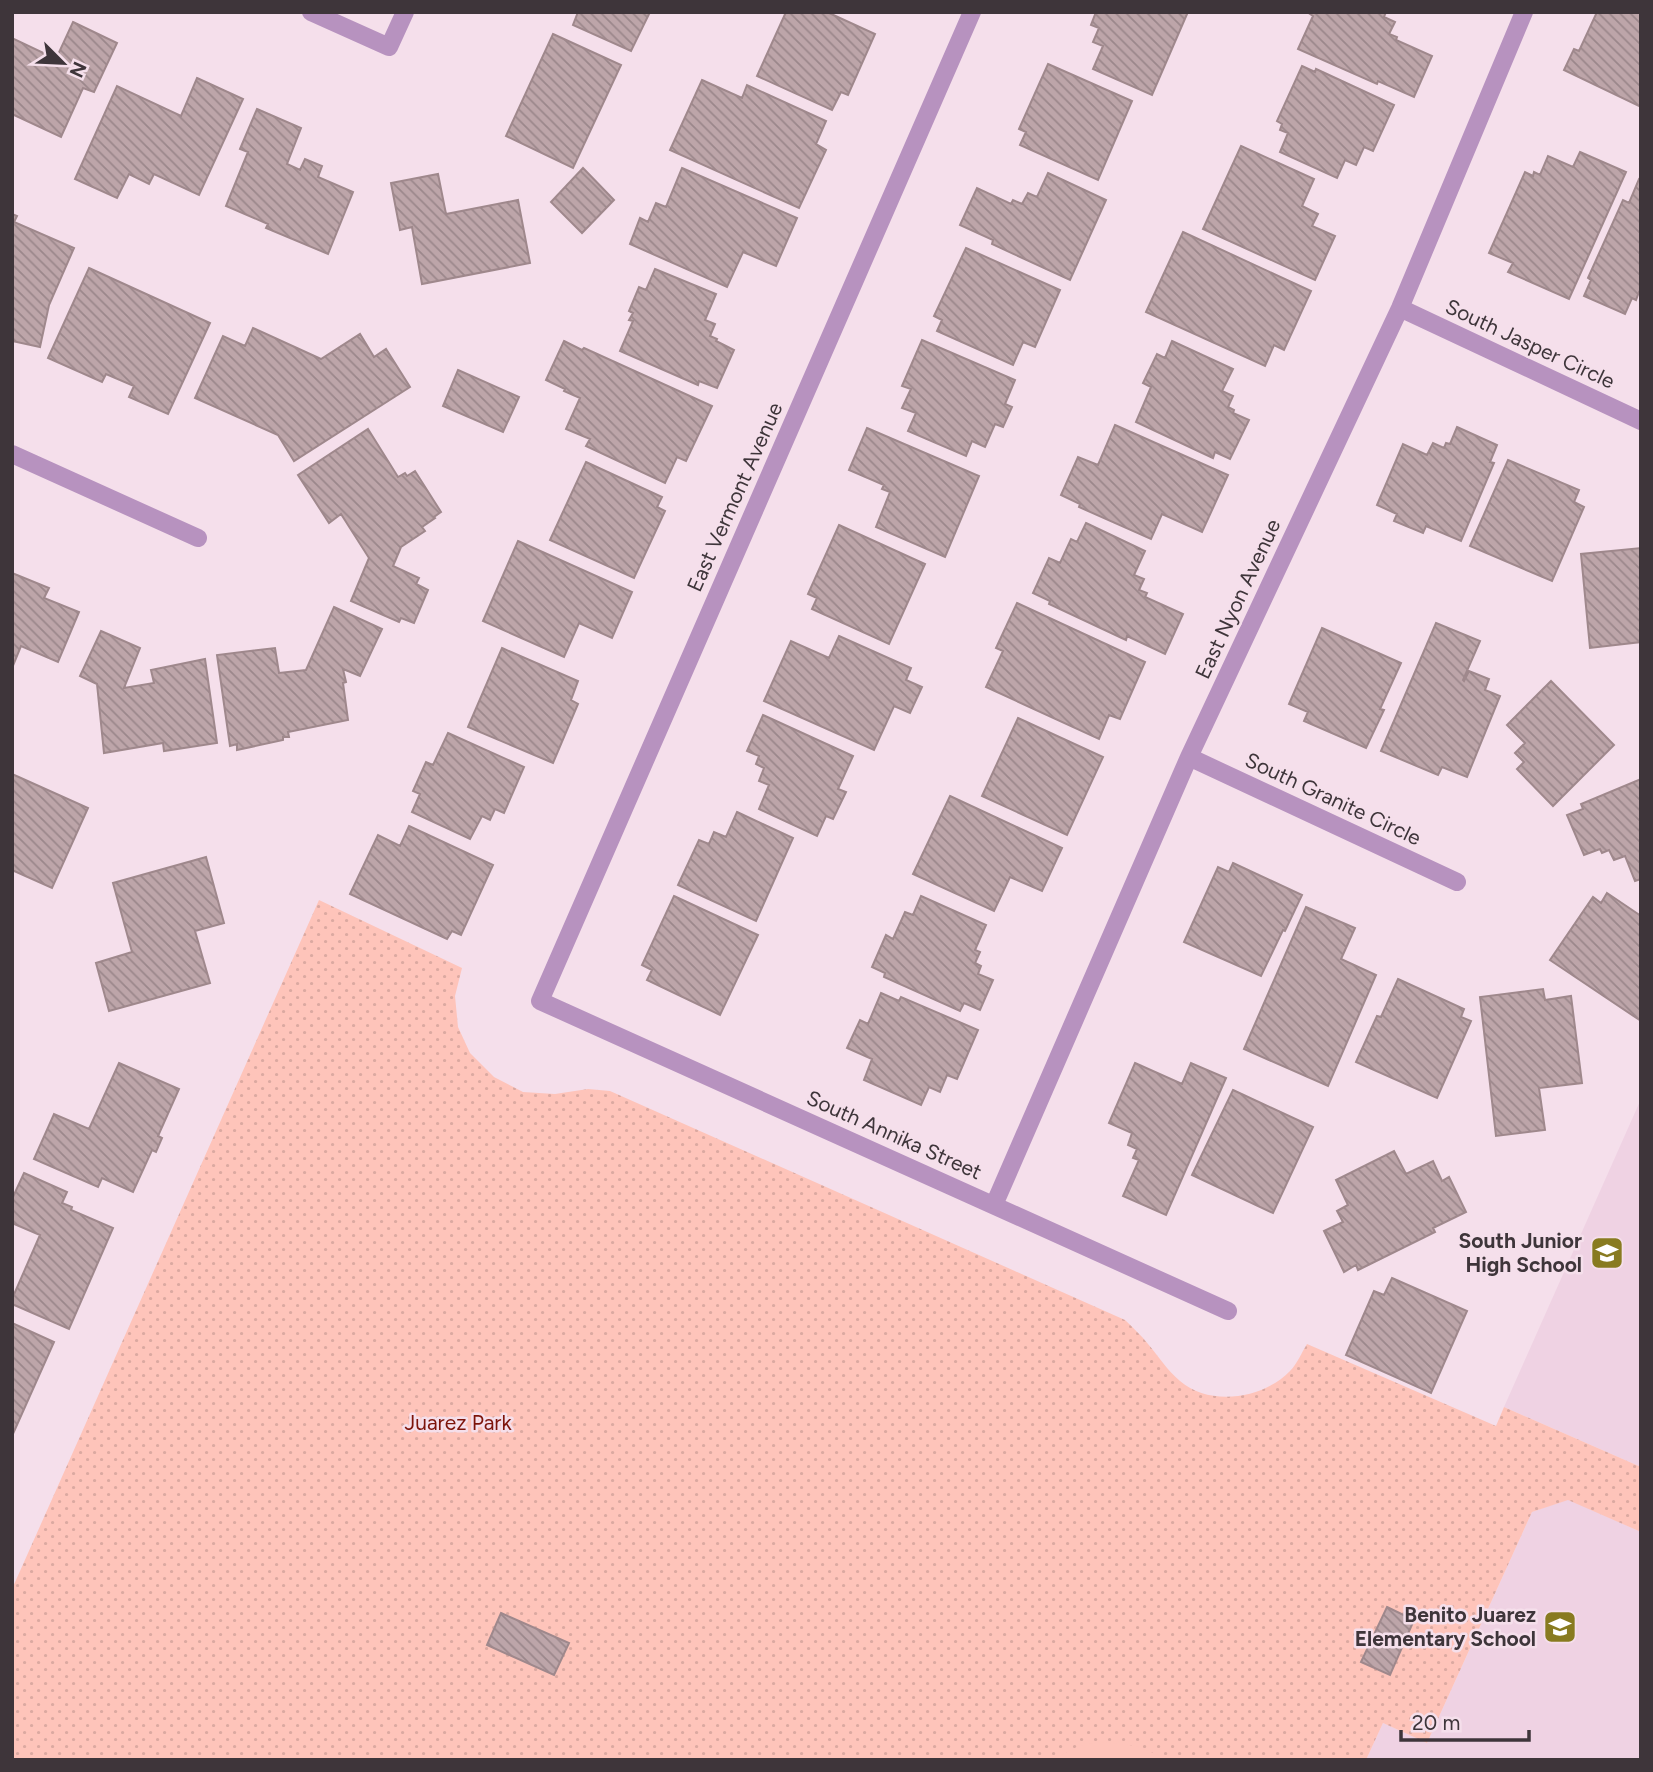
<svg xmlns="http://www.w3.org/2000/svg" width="1653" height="1772" viewBox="0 0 1653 1772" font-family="Figtree,sans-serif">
	<defs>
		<pattern id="park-dots" width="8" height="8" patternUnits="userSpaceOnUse" patternTransform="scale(1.75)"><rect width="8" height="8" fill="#fec4ba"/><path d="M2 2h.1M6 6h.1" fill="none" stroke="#dba9a1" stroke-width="1.8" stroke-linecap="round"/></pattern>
		<pattern id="building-back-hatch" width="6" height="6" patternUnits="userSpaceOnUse" patternTransform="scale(1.75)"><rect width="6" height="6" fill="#bda5a9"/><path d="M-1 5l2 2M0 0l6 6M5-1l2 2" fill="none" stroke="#9b878b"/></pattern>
	</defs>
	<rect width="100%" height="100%" fill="#f5dfeb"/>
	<path fill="#efd2e3" d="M1641,1099V1467L1504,1407Z
		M1568,1499L1641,1532V1760H1366L1383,1723L1427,1743L1532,1512Z"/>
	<path fill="url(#park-dots)" d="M319,900L462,968L455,996L458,1027L470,1053L494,1077L523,1092L555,1094L588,1089L610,1091L1125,1320C1133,1328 1141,1335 1148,1344C1159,1357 1167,1370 1180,1381C1210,1407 1263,1399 1290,1371C1297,1364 1302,1352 1307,1344L1496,1426L1504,1407L1641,1467V1532L1568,1500L1532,1512L1427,1743L1383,1723L1366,1760H12V1589Z"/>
	<path fill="#fec4ba" d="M1108,1742L1136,1746L1171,1760H1055C1073,1746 1085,1743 1108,1742Z"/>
	<path fill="url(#building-back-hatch)" stroke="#9f888c" stroke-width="2" d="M578,12H650L631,51L573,25Z
		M786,12H827L875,34L848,95L841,92L832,110L757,76Z
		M1096,12H1184L1187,14L1152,95L1093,69L1103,46L1093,42L1099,28L1091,25Z
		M1386,12L1384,17L1395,22L1389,34L1397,37L1396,40L1432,56L1414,97L1378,81L1377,84L1298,49L1313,16L1307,12Z
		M1597,12H1641V107L1564,70L1574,49L1579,51Z
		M73,22L117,43L94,92L83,88L61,137L12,114V38L56,59Z
		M553,34L621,65L573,168L506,136Z
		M1048,64L1132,101L1098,180L1020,145L1026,132L1019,129Z
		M1302,66L1315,72L1316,69L1394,105L1373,151L1364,147L1356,165L1345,160L1337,178L1280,152L1288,133L1280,130L1282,124L1277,121Z
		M197,78L243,99L199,195L154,174L149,184L129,174L117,198L75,179L117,86L181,116Z
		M702,80L742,98L747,85L826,121L816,144L826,150L799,208L670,150Z
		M257,109L301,128L287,164L300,170L305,159L322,166L318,177L353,192L328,254L266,228L268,224L226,206L248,152L240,149Z
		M1241,146L1314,179L1302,206L1318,214L1312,226L1335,236L1315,280L1203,229Z
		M1580,152L1626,172L1569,299L1508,272L1513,263L1489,253L1525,172L1533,176L1534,172L1540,175L1548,156L1573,167Z
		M583,168L614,200L582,233L551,202Z
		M682,168L797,218L776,266L743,252L727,287L630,244L640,218L648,222L656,203L666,207Z
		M1048,173L1106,200L1070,280L992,244L993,240L960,225L977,188L1011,204L1013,200L1022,204L1028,193L1037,197Z
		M438,174L446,214L518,200L530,263L422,284L412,227L400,230L391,183Z
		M1639,179L1641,180V293L1639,292L1636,300L1632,298L1625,314L1584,296L1591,280L1588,278L1623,200L1629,203Z
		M12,214L17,216L14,222L74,248L49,305L40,347L12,341Z
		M1183,232L1311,291L1284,350L1274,345L1265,366L1146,312Z
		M966,248L1060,290L1035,347L1023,342L1013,365L937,331L942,320L934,316Z
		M89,268L210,323L168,414L129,397L134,386L106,374L102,382L48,358Z
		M655,269L716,294L705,320L715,324L710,336L717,339L716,341L734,350L717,388L699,381L698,385L620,351L633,321L629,320L633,313L629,311L639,287L646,290Z
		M253,328L321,359L360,334L374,357L386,349L410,387L294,461L278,435L195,398L223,336L245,346Z
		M922,340L1015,380L1005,404L1012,407L1003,427L995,424L985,447L972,441L966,456L908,431L916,413L902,408L911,389L902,386Z
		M564,341L582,350L584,348L712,406L686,461L677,457L665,483L586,446L590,439L566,429L580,398L564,391L565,389L546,380Z
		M1172,341L1233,369L1222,391L1233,396L1228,407L1234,410L1233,413L1249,420L1230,459L1215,452L1213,458L1136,422L1151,387L1143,383L1157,354L1165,358Z
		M458,370L519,397L503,432L443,406Z
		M1115,425L1228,475L1202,532L1162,514L1151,539L1079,507L1080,504L1061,495L1078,457L1098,465Z
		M1457,427L1497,445L1490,462L1494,463L1461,541L1426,526L1423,533L1394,521L1397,514L1377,505L1403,444L1427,455L1433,443L1444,448L1446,443L1450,444Z
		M867,428L979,476L945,557L876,527L890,492L882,489L884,485L849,470Z
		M368,429L398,477L405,473L407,476L415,471L441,512L434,517L435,518L422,527L425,531L401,547L393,566L419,578L416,584L428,590L414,623L401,618L399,622L351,601L369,558L341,514L329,523L298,475Z
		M1508,460L1579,490L1574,502L1584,507L1552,581L1470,546Z
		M586,462L662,497L657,507L665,511L634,578L550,540Z
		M1086,523L1145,551L1134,575L1144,579L1139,590L1147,593L1145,597L1183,614L1165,654L1127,636L1126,640L1049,604L1050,601L1033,593L1049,558L1060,563L1071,539L1077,542Z
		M839,525L925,564L889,644L812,609L817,598L808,594Z
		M518,541L632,592L612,638L579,623L564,657L483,621Z
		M1641,548V642L1590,648L1581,554Z
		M12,573L49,588L44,598L79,612L58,662L21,646L12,668Z
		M1017,603L1145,662L1120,719L1109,715L1099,739L986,687L1003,651L996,648Z
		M334,607L382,629L360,676L343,669L346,682L343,683L348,720L288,732L289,737H283V740L237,750V744L230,746L217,655L275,648L279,673L306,670Z
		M1436,623L1480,641L1463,680L1464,681L1469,671L1489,679L1485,690L1500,696L1467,777L1442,767L1438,775L1381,751Z
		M1322,628L1401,663L1380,709L1384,710L1366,748L1304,721L1308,712L1289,704Z
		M101,631L140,648L124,688L154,683L151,670L205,659L217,743L164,751L163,743L104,753L97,684L80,676Z
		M839,636L911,668L906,680L922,687L910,713L894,706L874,750L764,701L791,641L829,658Z
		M502,648L578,681L571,700L578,704L553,763L468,727Z
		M1551,681L1614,745L1553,806L1517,769L1524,762L1515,753L1525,743L1507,725Z
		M763,715L853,756L838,789L846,792L833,819L826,816L817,836L759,809L769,785L759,781L764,768L756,764L759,756L747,751Z
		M1018,718L1103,757L1067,835L982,796Z
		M448,733L524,767L504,813L495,809L490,820L482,816L470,839L412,812L420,794L413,791L426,762L433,765Z
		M12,774L88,808L52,888L12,870Z
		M1641,779V879L1635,881L1625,856L1614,860L1609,850L1602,853L1600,849L1584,855L1567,815L1583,809L1581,804Z
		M950,796L1062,848L1042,891L1010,877L994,911L913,874Z
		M737,812L793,838L756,921L678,885L699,840L709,844L714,832L726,837Z
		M409,826L493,865L461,935L452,931L447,939L350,894L378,835L400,846Z
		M206,857L224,923L195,931L210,983L109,1011L96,963L132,952L113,883Z
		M1233,863L1302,895L1285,931L1283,930L1261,976L1184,942L1218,867L1229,872Z
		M1607,893L1641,916V1021L1550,960L1593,897L1601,903Z
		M674,896L758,935L720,1015L647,980L652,970L642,965Z
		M921,896L986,925L975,950L980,952L975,963L981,966L978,974L993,980L980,1010L964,1003L960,1011L884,977L885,973L872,967L886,935L893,939L905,912L913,915Z
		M1306,907L1355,928L1341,959L1376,975L1328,1086L1244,1049Z
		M1398,979L1464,1009L1461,1017L1471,1021L1437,1098L1356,1062L1377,1016L1381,1017Z
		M1543,989L1545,1000L1571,996L1582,1083L1539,1088L1545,1130L1496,1136L1480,997Z
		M881,993L899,1001L901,997L978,1030L957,1079L947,1075L940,1092L929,1087L921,1105L864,1080L872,1059L847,1048L860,1020L868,1024Z
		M119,1063L179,1089L158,1136L162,1138L156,1152L152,1150L133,1192L102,1178L98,1187L34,1159L54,1114L89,1129Z
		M1135,1063L1182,1084L1191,1063L1226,1078L1166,1215L1123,1196L1139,1160L1133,1158L1137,1149L1128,1145L1132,1133L1109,1123Z
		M1233,1090L1313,1127L1273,1213L1192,1175Z
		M1394,1151L1406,1174L1433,1161L1442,1181L1449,1177L1466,1212L1433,1228L1435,1232L1358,1270L1356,1265L1344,1272L1324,1231L1343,1222L1337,1211L1348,1205L1336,1180Z
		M24,1173L67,1192L62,1203L72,1207L71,1210L113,1228L69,1329L12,1304V1299L40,1235L12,1223V1199Z
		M1392,1278L1467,1311L1431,1393L1346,1355L1374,1291L1384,1295Z
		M12,1323L54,1342L12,1436Z
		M1387,1607L1414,1620L1390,1675L1361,1662Z
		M501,1613L569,1643L554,1675L487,1645Z"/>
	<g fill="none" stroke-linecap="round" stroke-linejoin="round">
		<path stroke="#b792bf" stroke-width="18" d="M311,12L389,47L405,12
			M972,12L540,1001L1228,1311
			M1400,308L1641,421
			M12,454L198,538
			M1189,757L1457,882
			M994,1205L1189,757L1400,308L1524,12"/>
	</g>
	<defs>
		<symbol id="school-square" viewBox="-11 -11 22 22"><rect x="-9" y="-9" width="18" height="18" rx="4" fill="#887b20" stroke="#f5dfeb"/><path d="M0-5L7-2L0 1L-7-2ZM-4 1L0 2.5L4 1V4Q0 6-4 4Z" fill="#fff"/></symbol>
	</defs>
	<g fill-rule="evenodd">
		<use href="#school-square" x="1588" y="1234" width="38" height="38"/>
		<use href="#school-square" x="1541" y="1608" width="38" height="38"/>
	</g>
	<g text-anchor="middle" stroke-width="5" stroke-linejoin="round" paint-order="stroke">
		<g font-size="21" fill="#3e353a" stroke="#f5dfeb">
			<text transform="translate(1530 344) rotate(25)" y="7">South Jasper Circle</text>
			<text transform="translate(735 497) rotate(-66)" y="7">East Vermont Avenue</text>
			<text transform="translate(1238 599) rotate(-65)" y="7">East Nyon Avenue</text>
			<text transform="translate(1333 799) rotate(25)" y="7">South Granite Circle</text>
			<text transform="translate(894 1135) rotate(24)" y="7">South Annika Street</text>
		</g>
		<g font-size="21" font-weight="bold" fill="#3e353a" stroke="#f5dfeb" text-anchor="end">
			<text x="1582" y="1248">South Junior<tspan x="1582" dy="24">High School</tspan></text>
			<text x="1536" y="1622">Benito Juarez<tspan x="1536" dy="24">Elementary School</tspan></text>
		</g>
		<g font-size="21" fill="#7d140a" stroke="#f5dfeb">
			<text x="458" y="1430">Juarez Park</text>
		</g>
	</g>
	<rect width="1653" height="1772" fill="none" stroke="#3e353a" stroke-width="28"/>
	<g transform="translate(63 63) rotate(114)" stroke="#f5dfeb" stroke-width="5" paint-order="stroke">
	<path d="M0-5L12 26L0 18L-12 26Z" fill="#3e353a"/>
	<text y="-10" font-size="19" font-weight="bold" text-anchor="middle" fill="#3e353a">N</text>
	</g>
	<path d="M1401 1730v10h128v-10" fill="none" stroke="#3e353a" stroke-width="3.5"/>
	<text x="1412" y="1730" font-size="21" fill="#3e353a" stroke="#f5dfeb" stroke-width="5" paint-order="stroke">20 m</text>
</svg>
